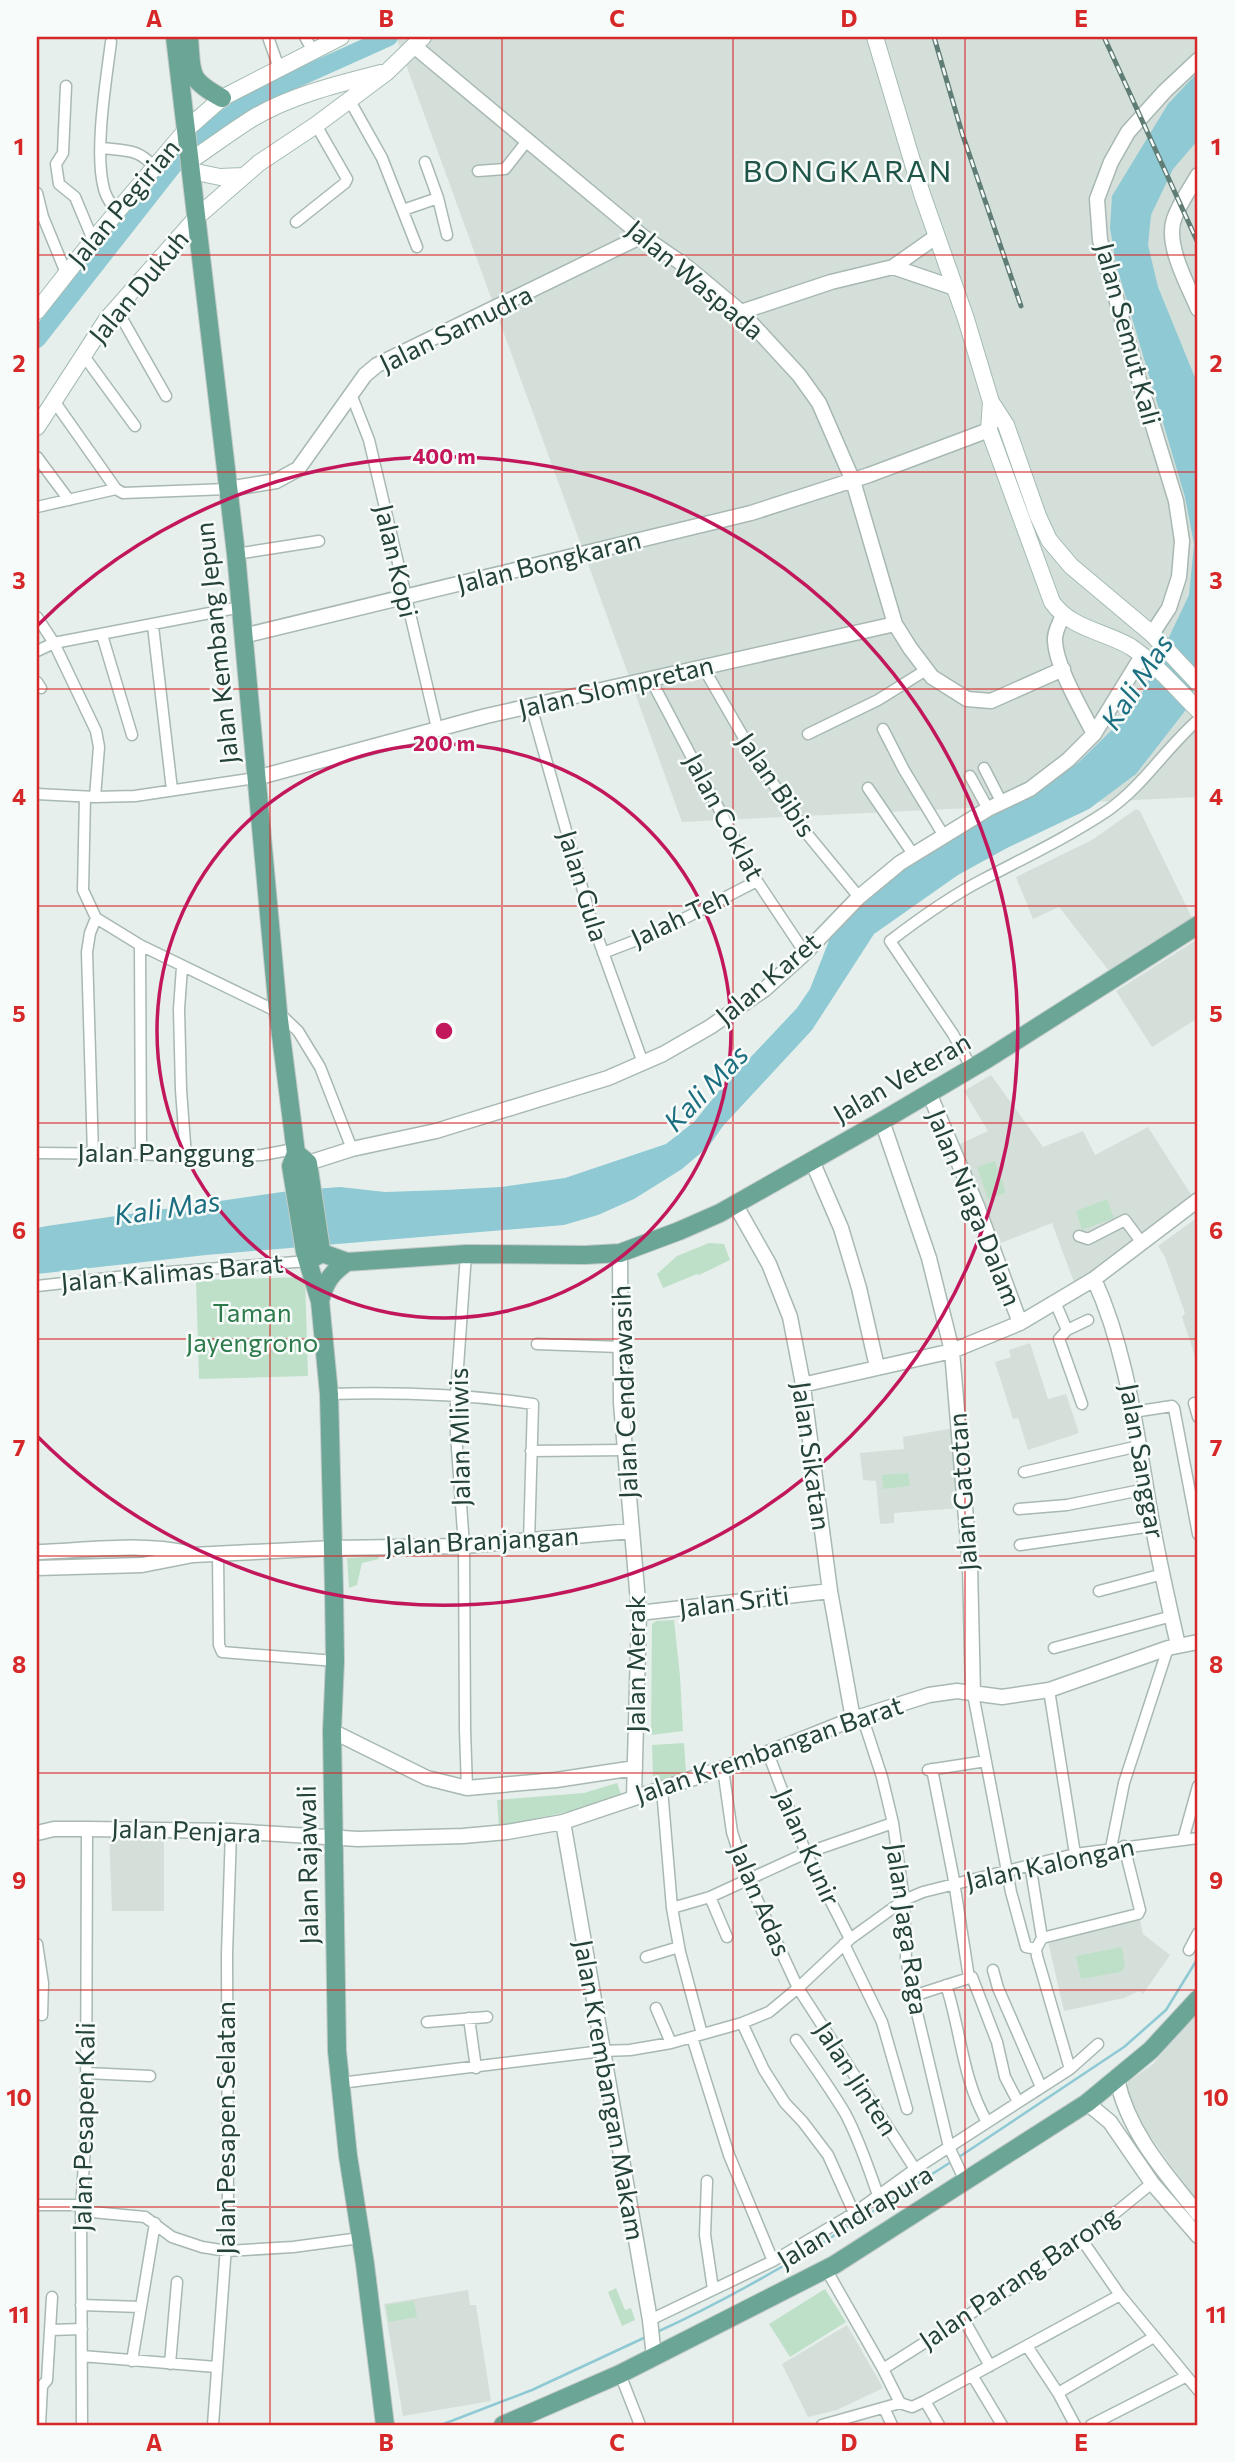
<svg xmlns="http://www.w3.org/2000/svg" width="1235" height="2462" viewBox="0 0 1235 2462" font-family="Commissioner,sans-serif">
	<rect width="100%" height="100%" fill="#e6efeb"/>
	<path fill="#d4dfda" d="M396,37H1198V797L682,822Z
		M1136,809L1140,811L1192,918L1113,976L1059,907L1033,919L1016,877L1092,840Z
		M1198,939V1018L1152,1047L1116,991Z
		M991,1075L1043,1147L1083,1131L1095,1155L1148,1127L1192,1196L1075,1285L1052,1223L998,1244L956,1146L988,1131L964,1091Z
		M1198,1217V1365L1182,1317L1185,1313L1165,1257L1158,1246Z
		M1030,1343L1048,1399L1066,1394L1079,1433L1028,1450L1018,1418L1013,1419L995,1362L1011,1357L1009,1350Z
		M954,1428L960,1508L894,1513V1523L880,1524L876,1481L863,1480L860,1453L904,1449L903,1437Z
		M164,1832V1911H112L109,1833Z
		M1139,1916L1143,1934L1170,1955L1143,1994L1139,1991L1124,1998L1064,2011L1047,1937Z
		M1198,2008V2203L1134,2114L1125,2098L1128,2082L1153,2064Z
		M468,2290L470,2305H476L491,2401L403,2416L384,2304Z
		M847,2325L883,2388L837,2410L808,2417L782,2364Z"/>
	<path fill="#bfe0c8" d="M995,1161L1006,1193L988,1199L977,1167Z
		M1107,1199L1114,1218L1082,1230L1076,1211Z
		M709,1243L724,1244L730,1260L699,1275L697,1274L663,1288L657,1274L677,1256Z
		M305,1277L308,1376L199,1379L196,1280Z
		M908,1473L910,1486L883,1489L882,1475Z
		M378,1556L379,1559L362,1563L357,1585L349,1588L347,1558Z
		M674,1620L680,1676L683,1731L651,1735L652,1624L656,1621Z
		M684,1743L686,1773L656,1786L653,1779L652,1745Z
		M617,1783L621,1794L576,1810L499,1826L497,1800L584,1793Z
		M1122,1947L1125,1967L1120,1972L1081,1979L1076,1956Z
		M616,2288L625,2310L631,2308L635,2320L622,2326L608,2292Z
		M825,2289L846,2322L790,2357L769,2324Z
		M414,2301L417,2317L389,2322L386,2305Z"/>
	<path fill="#8ec9d4" d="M1198,72V140L1173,169L1151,215L1148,245L1158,287L1198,385V681L1185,711L1136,774L1089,809L1007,848L958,875L874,934L812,1030L723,1126L709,1146L682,1169L634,1199L598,1215L564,1225L206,1255L37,1274V1228L47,1226L289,1191L340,1187L385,1192L445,1190L501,1187L565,1178L666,1144L694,1122L719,1091L797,1008L810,989L834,928L862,895L948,838L1038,789L1079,762L1115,727L1140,698L1189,595L1194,544L1185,497L1116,264L1110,228L1112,196L1168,104Z"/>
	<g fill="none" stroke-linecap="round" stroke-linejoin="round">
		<path stroke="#8ec9d4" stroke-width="2.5" d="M956,2159L1124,2047L1166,2010L1198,1958
			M657,2332C760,2285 855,2223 951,2162
			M441,2425L532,2390L648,2336"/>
		<path stroke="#8ec9d4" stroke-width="18" d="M37,339L187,148L253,98L389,37"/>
		<defs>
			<path id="minor" d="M268,37L279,68
				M305,37L313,51
				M111,42C106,81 94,153 104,189C106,198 112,205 117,213
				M66,86L63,153L56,164L59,184L75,197L93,240
				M350,101L382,158L417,247
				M102,148C125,151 138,148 154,167
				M425,162L438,198L447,235
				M478,171L505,169L527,141
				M37,193L43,217L66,273
				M403,210L438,198
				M296,222L345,183L347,179L316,125
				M116,308L166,396
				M84,356L135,426
				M351,394L369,440L437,728
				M54,401L116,489L123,493L227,489
				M37,457L69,500
				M37,507L116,489
				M236,554L319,541
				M37,617L54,643L96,731L99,747L95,797
				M153,626L172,790
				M102,635L132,735
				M37,651L54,643L241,607
				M703,667L752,752L808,835L859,897
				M650,678L757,881L805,953
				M37,682L41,688
				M531,706L591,919L643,1063
				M883,729L904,770L944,836
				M808,734L878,700L926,670
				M984,768L1002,803
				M970,776L988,809
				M868,788L913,854
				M37,794L95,797L135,796L256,778
				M85,797L83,890L96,918L140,945L278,1012L298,1031L320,1067L352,1149
				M140,945L141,1154
				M603,953L660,931L757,881
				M182,967L179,1009L181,1090L186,1157
				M971,1067L953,1034L890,941C920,918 951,896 984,879C1026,857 1068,837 1107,811C1143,786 1165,749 1198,720
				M37,1153L141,1154L186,1157L262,1155L294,1149
				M93,1154L87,952L90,933L96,918
				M1079,1236L1088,1239L1125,1220L1142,1243
				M466,1254L456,1395V1434L464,1546L465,1730L467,1788
				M37,1286L144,1274L308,1261
				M1055,1302L1067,1330L1088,1320
				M1067,1330L1059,1339L1082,1404
				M537,1344L620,1347
				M329,1394C397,1392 466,1394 533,1404L529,1542
				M1194,1403L1198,1417
				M1133,1412L1172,1406L1174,1408L1198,1534
				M531,1451L624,1450
				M1024,1472L1139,1446
				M1019,1509L1067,1505L1146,1489
				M1020,1545L1153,1526
				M218,1556L219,1645L222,1652L335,1661
				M1099,1591L1163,1574
				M1054,1648L1172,1616
				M1049,1690L1075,1854
				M973,1694L1011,1892L1026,1947L1036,1949
				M862,1716L882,1777L893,1823L904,1900L906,1958L913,1996L949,2147L965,2181
				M768,1753L806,1853L850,1939
				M723,1769L732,1832L739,1854L748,1880L798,1988L915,2169
				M928,1770L986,1761
				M662,1789L672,1908L680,1952L702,2034
				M1183,1840L1198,1786
				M1111,1848L1124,1783L1168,1648
				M1030,1864L1042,1938L1036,1949L1037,1956L1070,2069
				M710,1897L727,1937
				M672,1908L710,1897L806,1853L893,1823
				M1042,1938L1138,1914L1140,1910L1124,1846
				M37,1944L43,1983L42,2015
				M844,1944L882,2022L907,2109
				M1189,1950L1198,1933
				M646,1957L679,1947
				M993,1970L998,1988L1041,2087
				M972,1977L997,2042L1005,2077L1018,2102
				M946,1985C961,2031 962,2078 987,2122
				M913,1996L969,1978L953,1875L932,1769
				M656,2008L671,2043
				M469,2018L476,2068
				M427,2022L487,2017
				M742,2023L764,2070L785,2103L803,2122L828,2155L854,2213
				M692,2037L729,2155L773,2261
				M796,2040C813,2064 830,2088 845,2113C859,2139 868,2167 878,2195
				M86,2073L150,2076
				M340,2083L602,2051L630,2050L671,2043L742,2023L769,2012L798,1988L850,1939L904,1900L923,1892L1075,1854L1198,1838
				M707,2181L705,2235L713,2289
				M37,2205H82
				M81,2211L145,2217L172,2237L202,2247L227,2251L293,2247L360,2238
				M1082,2240L1120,2295L1198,2390
				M826,2269L883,2369L900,2403
				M81,2305L141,2307
				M963,2318L990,2366
				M650,2320L773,2261L854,2213L915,2169L1070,2069L1098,2044
				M51,2330L82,2329
				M1027,2346L1058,2393L1075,2425
				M82,2356L216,2367
				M132,2361L155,2223
				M170,2364L177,2282
				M883,2369L1025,2279L1082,2240L1152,2183
				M620,2374L640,2425
				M972,2375L1002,2425
				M1058,2393L1154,2337
				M925,2401L939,2425
				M900,2403L912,2407L925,2401L1120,2295
				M884,2408L892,2425
				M40,2425L42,2386L47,2380L52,2297
				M82,2425L81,2211L86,2129L87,1829
				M213,2425L228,2219L227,1954L231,1831
				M822,2425L900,2403
				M1091,2425L1185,2377"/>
			<path id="tertiary" d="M414,46L642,236L687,267L741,312L799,375L819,403L853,481L895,624L910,648L932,677L967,699L991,701L1063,669
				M1198,175C1190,189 1179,204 1174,219C1165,245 1188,285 1198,309
				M893,267L955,288
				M741,312L831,282L893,267L937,236
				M227,489L276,481L298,469L365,375L377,365L642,236
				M1063,615C1060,623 1054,632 1055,641C1056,667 1082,710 1094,734
				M1152,634L1169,608L1179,577L1182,541L1176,501L1135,367L1100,240L1097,199L1111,162L1128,132L1165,91L1198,60
				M243,636L751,513L869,475L989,430
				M256,778L486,716L895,624
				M929,1093L977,1206L1020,1323
				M882,1121L929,1258L952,1351L970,1566L973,1694
				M812,1161L841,1228L859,1288L877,1367
				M308,1163L352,1149L436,1131L608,1078L663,1054L710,1027L765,989L805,953L859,897L900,863L988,809L1030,789L1068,760L1094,734L1142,656
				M735,1204L769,1264L790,1317L802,1379L830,1591L853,1719
				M620,1253L621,1403L639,1613L634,1797
				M1094,1279C1124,1345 1134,1416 1146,1487C1154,1540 1166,1593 1178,1645
				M802,1385L952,1351L1020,1323L1094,1279L1198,1200
				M37,1552C80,1551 154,1541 193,1555
				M37,1568L142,1565L193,1555L334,1548L464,1546L631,1531
				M639,1613L830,1591
				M332,1731L427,1778L467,1788L556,1780L635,1768
				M563,1822L650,2320L654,2357
				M37,1833L54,1829H87L231,1831L358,1839L463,1836L507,1832L563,1822L768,1753L853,1719L929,1695L957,1691L1002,1697L1049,1690L1168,1648L1198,1642
				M1117,2079C1128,2132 1165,2173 1198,2214
				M1087,2103L1110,2122L1152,2183L1198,2236"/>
			<path id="secondary" d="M875,37L922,194L966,319L991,402L1006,425L1038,516L1049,540L1071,566L1152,634L1198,683
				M190,161C211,147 232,131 253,118C292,95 338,84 381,73
				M191,171L220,177L243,176
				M37,311L93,240L187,129L222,98L341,37
				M991,402L989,430L1052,602C1071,629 1104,631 1131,647C1156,664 1177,689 1198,710
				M37,427L107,319L197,217L259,163L316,125L387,72L423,37"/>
			<path id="primary" d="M175,37L236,554L278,1012L296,1153L291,1166L305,1252L320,1301L329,1394L334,1590L335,1661L332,1731L337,2051L348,2156L365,2264L385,2425
				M189,37C192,74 187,79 222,98
				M296,1153L308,1163L321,1250
				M308,1261L322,1253L347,1262L466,1254L585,1255L620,1253L679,1231L720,1213L882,1121L987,1059L1198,925
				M320,1301C325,1282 331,1273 347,1262
				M503,2425L620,2374L834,2265L1087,2103L1151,2050L1198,1999"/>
		</defs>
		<use href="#minor" stroke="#a8b8b2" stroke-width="13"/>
		<use href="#tertiary" stroke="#a8b8b2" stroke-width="17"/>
		<use href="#secondary" stroke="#a4bbb3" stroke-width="18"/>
		<use href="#primary" stroke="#c2cac8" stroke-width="20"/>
		<use href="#minor" stroke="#fff" stroke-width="10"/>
		<use href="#tertiary" stroke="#fff" stroke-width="14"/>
		<use href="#secondary" stroke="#fff" stroke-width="16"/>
		<use href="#primary" stroke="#6aa596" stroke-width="18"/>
		<defs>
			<path id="rail" d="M934,37L962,133L1021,306
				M1104,37L1198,243"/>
		</defs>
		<use href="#rail" stroke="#5f7d75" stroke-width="5"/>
		<use href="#rail" stroke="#f7fbf9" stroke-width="2.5" stroke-dasharray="8" stroke-linecap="butt"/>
	</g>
	<path fill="none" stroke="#d62828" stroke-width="2" stroke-opacity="0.55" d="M270,37V2425M502,37V2425M733,37V2425M965,37V2425M37,255H1198M37,472H1198M37,689H1198M37,906H1198M37,1123H1198M37,1339H1198M37,1556H1198M37,1773H1198M37,1990H1198M37,2207H1198"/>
	<g fill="none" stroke="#c2185b" stroke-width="3.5">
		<circle cx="444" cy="1031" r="287"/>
		<path d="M38 625A574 574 0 1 1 38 1437"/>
	</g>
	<g text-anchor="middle" stroke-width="5" stroke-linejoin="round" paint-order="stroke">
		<g font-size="26" fill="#24423a" stroke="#f7fbf9">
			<text transform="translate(124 203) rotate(-50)" y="9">Jalan Pegirian</text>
			<text transform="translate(695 280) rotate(40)" y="9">Jalan Waspada</text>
			<text transform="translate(139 287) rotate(-50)" y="9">Jalan Dukuh</text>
			<text transform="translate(456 329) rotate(-26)" y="9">Jalan Samudra</text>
			<text transform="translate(1128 334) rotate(75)" y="9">Jalan Semut Kali</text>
			<text transform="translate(396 561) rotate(77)" y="9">Jalan Kopi</text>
			<text transform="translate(549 562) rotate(-14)" y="9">Jalan Bongkaran</text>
			<text transform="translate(217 643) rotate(-96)" y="9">Jalan Kembang Jepun</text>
			<text transform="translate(616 687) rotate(-13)" y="9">Jalan Slompretan</text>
			<text transform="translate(776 785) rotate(56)" y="9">Jalan Bibis</text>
			<text transform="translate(724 817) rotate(62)" y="9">Jalan Coklat</text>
			<text transform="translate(583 886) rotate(73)" y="9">Jalan Gula</text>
			<text transform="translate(680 918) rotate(-25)" y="9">Jalah Teh</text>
			<text transform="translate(768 979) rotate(-40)" y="9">Jalan Karet</text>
			<text transform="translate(902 1078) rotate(-30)" y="9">Jalan Veteran</text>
			<text x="166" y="1162">Jalan Panggung</text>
			<text transform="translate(974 1208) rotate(68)" y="9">Jalan Niaga Dalam</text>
			<text transform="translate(172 1273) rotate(-5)" y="9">Jalan Kalimas Barat</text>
			<text transform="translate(625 1392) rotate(-92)" y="9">Jalan Cendrawasih</text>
			<text transform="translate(460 1437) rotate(-91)" y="9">Jalan Mliwis</text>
			<text transform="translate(811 1456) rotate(82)" y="9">Jalan Sikatan</text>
			<text transform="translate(1142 1461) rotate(80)" y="9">Jalan Sanggar</text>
			<text transform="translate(963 1492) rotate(-94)" y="9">Jalan Gatotan</text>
			<text transform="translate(482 1541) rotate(-3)" y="9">Jalan Branjangan</text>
			<text transform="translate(734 1602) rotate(-7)" y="9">Jalan Sriti</text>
			<text transform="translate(636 1664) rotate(-90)" y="9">Jalan Merak</text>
			<text transform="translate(769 1750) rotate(-19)" y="9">Jalan Krembangan Barat</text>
			<text transform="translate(186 1831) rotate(2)" y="9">Jalan Penjara</text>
			<text transform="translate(807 1847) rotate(66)" y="9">Jalan Kunir</text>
			<text transform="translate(1050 1864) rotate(-12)" y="9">Jalan Kalongan</text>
			<text transform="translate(308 1865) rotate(-91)" y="9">Jalan Rajawali</text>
			<text transform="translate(760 1900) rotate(67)" y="9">Jalan Adas</text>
			<text transform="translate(907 1929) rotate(82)" y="9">Jalan Jaga Raga</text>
			<text transform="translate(856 2079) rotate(57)" y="9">Jalan Jinten</text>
			<text transform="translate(609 2090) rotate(80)" y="9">Jalan Krembangan Makam</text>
			<text transform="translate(84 2127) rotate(-89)" y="9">Jalan Pesapen Kali</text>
			<text transform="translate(226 2128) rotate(-90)" y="9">Jalan Pesapen Selatan</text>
			<text transform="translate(855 2217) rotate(-31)" y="9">Jalan Indrapura</text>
			<text transform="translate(1019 2278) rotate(-34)" y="9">Jalan Parang Barong</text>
		</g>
		<g font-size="26" fill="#2d7a4b" stroke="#f7fbf9">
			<text x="252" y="1322">Taman<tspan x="252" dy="30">Jayengrono</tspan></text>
		</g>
		<g font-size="28" font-style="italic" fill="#1c6f80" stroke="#f7fbf9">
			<text transform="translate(1137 682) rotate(-57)" y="10">Kali Mas</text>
			<text transform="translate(706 1088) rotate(-46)" y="10">Kali Mas</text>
			<text transform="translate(167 1208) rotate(-8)" y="10">Kali Mas</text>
		</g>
		<g font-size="30" letter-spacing="2" fill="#1f5548" stroke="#f7fbf9">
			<text x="848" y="182">BONGKARAN</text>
		</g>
	</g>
	<circle cx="444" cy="1031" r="10" fill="#c2185b" stroke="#f7fbf9" stroke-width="3.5"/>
	<g font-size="21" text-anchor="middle" font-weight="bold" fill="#c2185b" stroke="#f7fbf9" stroke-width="5" stroke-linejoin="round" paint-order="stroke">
		<text x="444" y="464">400 m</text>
		<text x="444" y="751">200 m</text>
	</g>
	<rect width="1235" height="2462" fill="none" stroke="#f7fbf9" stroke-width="77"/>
	<rect x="38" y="38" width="1158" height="2386" fill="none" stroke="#d62828" stroke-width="2.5"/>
	<g font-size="23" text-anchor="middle" font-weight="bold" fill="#d62828">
		<text x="154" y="27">A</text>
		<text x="386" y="27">B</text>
		<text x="617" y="27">C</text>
		<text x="849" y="27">D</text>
		<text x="1081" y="27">E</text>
		<text x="19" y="155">1</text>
		<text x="1216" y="155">1</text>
		<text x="19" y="372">2</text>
		<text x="1216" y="372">2</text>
		<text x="19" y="589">3</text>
		<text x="1216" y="589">3</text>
		<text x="19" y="805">4</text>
		<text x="1216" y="805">4</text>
		<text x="19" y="1022">5</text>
		<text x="1216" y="1022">5</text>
		<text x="19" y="1239">6</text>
		<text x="1216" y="1239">6</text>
		<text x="19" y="1456">7</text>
		<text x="1216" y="1456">7</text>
		<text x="19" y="1673">8</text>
		<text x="1216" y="1673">8</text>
		<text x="19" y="1889">9</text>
		<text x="1216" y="1889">9</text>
		<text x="19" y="2106">10</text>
		<text x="1216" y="2106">10</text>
		<text x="19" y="2323">11</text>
		<text x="1216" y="2323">11</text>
		<text x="154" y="2451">A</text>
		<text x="386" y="2451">B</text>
		<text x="617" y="2451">C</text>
		<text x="849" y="2451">D</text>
		<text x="1081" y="2451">E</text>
	</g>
</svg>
